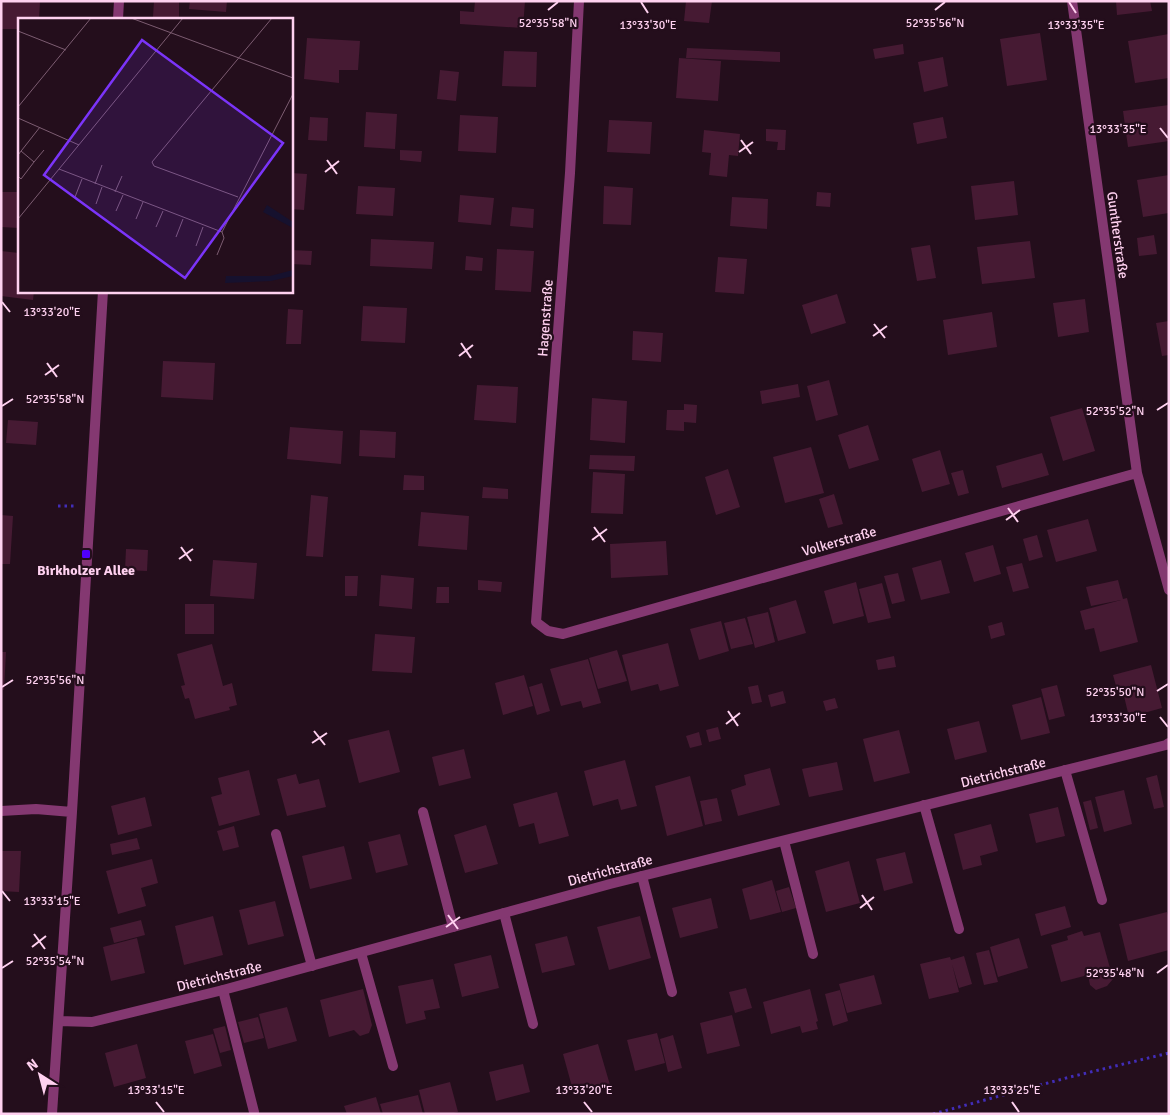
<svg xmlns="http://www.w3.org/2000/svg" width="1170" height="1115" viewBox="0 0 1170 1115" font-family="Signika,sans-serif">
	<rect width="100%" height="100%" fill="#240e1c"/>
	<path fill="#461a33" d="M2,1H40L39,19H19V29H1Z
		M154,1H179V18L153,17Z
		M190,1H227L226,12L189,9Z
		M475,1H525L523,28L460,24V11L474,12Z
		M686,1H712L709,23L684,21Z
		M1116,1H1150L1152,11L1117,15Z
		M1040,33L1047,80L1007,86L1000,39Z
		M1169,34V78L1135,83L1128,41Z
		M307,38L360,41L358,70H339V83L304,79Z
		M903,44L904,54L875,59L873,49Z
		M687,48L780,52V62L686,58Z
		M504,51L537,52L536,87L502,86Z
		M943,57L948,86L924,92L918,62Z
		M679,58L721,61L718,101L676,98Z
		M440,70L459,72L456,101L437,99Z
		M1169,105V141L1128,147L1123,111Z
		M366,112L397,114L395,149L364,147Z
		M460,115L498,117L496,153L458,151Z
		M310,117L328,118L327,141L308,140Z
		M943,117L947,138L917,144L913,123Z
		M609,120L652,122L650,154L607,152Z
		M766,129L786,130L785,150H777L778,142L766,141Z
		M704,130L740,134L738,156L729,155L727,177L709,175L711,153L702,152Z
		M400,150L422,151L421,162L400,160Z
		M291,173L307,174L304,210L291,209Z
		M1169,175V213L1143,217L1137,180Z
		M1014,181L1018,215L975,220L971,186Z
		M358,186L395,188L393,216L356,214Z
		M604,186L633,188L631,225L603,224Z
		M1,192H19V228L1,227Z
		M817,192L831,193L830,207L816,206Z
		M460,195L494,198L491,225L458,222Z
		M732,197L768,199L767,229L730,226Z
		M512,207L534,209L533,228L510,226Z
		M1154,235L1157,254L1139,256L1137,238Z
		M371,239L434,242L432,269L370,266Z
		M1030,241L1035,278L982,284L977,247Z
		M930,245L936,278L917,281L911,248Z
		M497,249L534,251L531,292L495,290Z
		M291,250L312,251L311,265L291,264Z
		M1,251L19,253V291H34L33,300L1,296Z
		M466,256L483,258L482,271L465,270Z
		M718,257L747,259L744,294L715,292Z
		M837,294L846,323L811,334L802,305Z
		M1085,299L1089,332L1058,337L1053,303Z
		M363,306L407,308L405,343L361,341Z
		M288,309L303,310L301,344H286Z
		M992,312L997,347L948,355L943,320Z
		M1169,321V355L1162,356L1156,323Z
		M633,331L663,333L661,362L632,360Z
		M163,361L215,363L213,400L161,397Z
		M829,380L838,415L816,421L807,386Z
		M798,384L800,397L762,404L760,391Z
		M477,385L518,387L516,423L474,420Z
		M592,398L627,401L625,443L590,440Z
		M684,404L697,405L696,423L684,422V431L666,430L667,410H684Z
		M1082,408L1095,451L1063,461L1050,417Z
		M8,420L38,422L36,445L6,443Z
		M868,425L879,460L849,469L838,435Z
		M290,427L343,431L341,464L287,459Z
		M360,430L396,432L395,458L359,456Z
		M811,447L824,493L785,503L773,457Z
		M940,450L950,484L922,492L912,459Z
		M1042,453L1049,475L1002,488L996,466Z
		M590,455L635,456L634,471L589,469Z
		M728,469L740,507L716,515L705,477Z
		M963,470L969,493L958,496L951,473Z
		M593,472L625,474L623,514L591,513Z
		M404,475L424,476V490H403Z
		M483,487L508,489V499L482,498Z
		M834,494L843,524L828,528L819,499Z
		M311,495L328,497L323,557L306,556Z
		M421,512L469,516L467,550L418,546Z
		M1,515L13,516L10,564H1Z
		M1088,519L1097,551L1056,562L1047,530Z
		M1037,535L1043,557L1029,561L1023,539Z
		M666,541L668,575L611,578L610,544Z
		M993,545L1001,574L974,582L965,553Z
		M126,549L148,550L147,571L125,570Z
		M213,560L257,563L254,599L210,596Z
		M941,560L950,593L921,600L912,568Z
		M1022,563L1029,588L1013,592L1006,567Z
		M898,573L905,601L892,604L884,576Z
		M381,575L414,578L412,609L379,606Z
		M345,576H358L357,596H345Z
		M478,580L502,582L501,592L478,590Z
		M1118,580L1123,599L1127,598L1138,642L1100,652L1094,628L1085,630L1080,611L1121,600L1091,606L1086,587Z
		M856,582L864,616L833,624L824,591Z
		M882,583L891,618L868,623L859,589Z
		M437,587H449V603H436Z
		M796,600L806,633L778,641L769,608Z
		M185,604H214V634H185Z
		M768,612L775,642L755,648L747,617Z
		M745,618L753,644L731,649L724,623Z
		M721,621L729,651L699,660L690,629Z
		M1002,622L1005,635L991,639L988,626Z
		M375,634L415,637L412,673L372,671Z
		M668,643L679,686L660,691L658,684L631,691L622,655Z
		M212,644L223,686L232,683L237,705L229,707L230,710L195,719L189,698L185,699L181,686L185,685L177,654Z
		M617,650L627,681L598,689L589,658Z
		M1,652H6L4,690L1,689Z
		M894,656L896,667L878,670L876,660Z
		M588,659L601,703L583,708L581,701L561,706L550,669Z
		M1151,665L1162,708L1129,717L1123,692L1118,693L1113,675Z
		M524,675L533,706L503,715L495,683Z
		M542,683L550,711L537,715L529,687Z
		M758,685L762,702L752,704L748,687Z
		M1057,685L1065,716L1049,720L1041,689Z
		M783,691L786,703L771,707L768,695Z
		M1041,697L1050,733L1021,740L1012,705Z
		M835,698L838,708L826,711L823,701Z
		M979,721L987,752L955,760L947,729Z
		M718,727L721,739L709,742L706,730Z
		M389,730L400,772L359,783L348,740Z
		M899,730L910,773L874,782L863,739Z
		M699,732L702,745L690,748L686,736Z
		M464,749L471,778L439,786L432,757Z
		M625,760L637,806L621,810L618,799L593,806L584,771Z
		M837,762L843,790L809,797L802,769Z
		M770,768L780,805L738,816L731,790L746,785L744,775Z
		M249,770L260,815L219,826L211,797L222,794L218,778Z
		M296,774L299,784L319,779L326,807L287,816L277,779Z
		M1157,775L1164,807L1154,809L1146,778Z
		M690,776L703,826L667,836L655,786Z
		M1124,790L1132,824L1104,832L1095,797Z
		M557,792L569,836L539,844L534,823L519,827L513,804Z
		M145,797L152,826L118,835L111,806Z
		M717,798L722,821L705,825L700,801Z
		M1091,800L1098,828L1090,830L1083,802Z
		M1058,807L1065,836L1036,843L1029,814Z
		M991,824L998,851L980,856L982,865L963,870L954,834Z
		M486,825L498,864L465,873L454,835Z
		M234,826L239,847L223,851L217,831Z
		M400,834L408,865L376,873L368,842Z
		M137,838L140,849L112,855L110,844Z
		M344,846L352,879L310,889L302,856Z
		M1,851H21L19,892L1,891Z
		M905,852L913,883L884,891L876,859Z
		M152,859L158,883L141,888L146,906L118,914L106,871Z
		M849,861L860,903L826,912L815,871Z
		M772,880L781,912L750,920L742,889Z
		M789,887L796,908L782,912L776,891Z
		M711,898L718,928L680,938L672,908Z
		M275,901L284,936L248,945L239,910Z
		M1065,906L1071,927L1041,936L1035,914Z
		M1167,912L1169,919V950L1128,961L1119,924Z
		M213,916L223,955L184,965L175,926Z
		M640,916L651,958L609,970L597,927Z
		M141,920L145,935L114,943L110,928Z
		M1082,931L1084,936L1100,932L1113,979L1107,986L1096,990L1090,985L1088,975L1061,982L1051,945L1068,940L1067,936Z
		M567,936L575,965L542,973L535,944Z
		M137,938L145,973L111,981L103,947Z
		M1019,938L1028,968L998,977L990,947Z
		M989,950L998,982L984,985L976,953Z
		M491,955L499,988L462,997L454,964Z
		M964,956L972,984L959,988L952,964L959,992L929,999L920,964L950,957L951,960Z
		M874,975L882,1004L847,1013L839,984Z
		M433,979L440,1008L424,1011L426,1019L406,1024L398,986Z
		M746,988L752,1008L735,1013L729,992Z
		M363,989L372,1025L369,1033L360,1036L354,1030L329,1037L320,1000Z
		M810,989L818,1021L816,1022L818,1029L802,1033L800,1026L771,1034L763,1002Z
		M840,990L848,1021L833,1026L825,994Z
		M287,1007L297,1041L268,1049L259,1014Z
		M732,1015L740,1046L707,1054L700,1023Z
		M258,1017L264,1038L244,1043L238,1022Z
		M225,1026L231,1050L220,1053L213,1029Z
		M657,1033L665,1063L635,1071L627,1040Z
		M213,1034L222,1066L194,1074L185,1041Z
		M673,1035L682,1068L668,1072L660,1039Z
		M137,1044L146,1078L114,1087L105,1053Z
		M598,1044L610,1085L574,1094L563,1054Z
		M523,1064L530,1092L496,1101L489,1072Z
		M450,1082L458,1112L450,1114H425L419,1090Z
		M418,1095L423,1114H383L380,1104Z
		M376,1097L381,1114H347L344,1106Z"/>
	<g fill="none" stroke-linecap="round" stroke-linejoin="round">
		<path stroke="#422db8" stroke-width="3" stroke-dasharray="2.5 4" stroke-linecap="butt" d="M58,506H75
			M933,1114L1070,1077L1169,1053"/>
		<path stroke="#843871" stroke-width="10" d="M1065,770L1102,900
			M924,805L959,929
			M423,812L453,927
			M276,834L312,966
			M784,841L813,954
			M642,876L672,992
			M504,913L533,1024
			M361,953L393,1066
			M223,990L254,1112"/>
		<path stroke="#843871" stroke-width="10" d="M579,1L570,173L536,622L548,631L563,634L1137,473
			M1072,1L1137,473L1169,590
			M118,19L119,1
			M1,811L36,809L72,812
			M59,1021L92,1022L223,990L610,884L1166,745L1169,743
			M52,1114L72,812L103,291"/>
	</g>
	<path fill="none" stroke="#ffd1f0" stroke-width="2" d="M641,2L648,13M1069,2L1076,13M548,10L558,2M935,10L945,2M1160,128L1168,138M741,140L751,154M739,152L753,142M327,160L337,174M325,172L339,161M2,302L10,312M874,324L885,338M873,336L887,326M461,343L471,358M459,356L473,345M47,363L57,377M45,375L59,365M2,406L13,399M1157,410L1168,403M1008,508L1018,522M1006,520L1020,510M594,527L605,542M592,540L607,529M181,547L191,561M179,559L193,549M2,687L13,680M1157,691L1168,684M728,711L738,726M1160,717L1168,727M726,724L740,713M314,731L325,745M312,743L327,733M2,891L10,901M862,895L872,910M860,908L874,897M448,915L458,929M446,927L460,917M34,934L45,949M32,947L46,936M2,968L13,961M1157,973L1168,965M156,1102L164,1112M584,1102L592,1112M1012,1102L1019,1112"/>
	<rect fill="#4f00fc" stroke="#240e1c" stroke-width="2" x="81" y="549" width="10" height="10" rx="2.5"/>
	<g text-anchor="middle" stroke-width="4.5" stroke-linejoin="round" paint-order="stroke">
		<g font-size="14" fill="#ffd1f0" stroke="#240e1c">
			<text transform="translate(1118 235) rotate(82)" y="5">Guntherstraße</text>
			<text transform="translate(545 318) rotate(-86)" y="5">Hagenstraße</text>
			<text transform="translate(839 541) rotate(-16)" y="5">Volkerstraße</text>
			<text transform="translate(1003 772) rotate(-14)" y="5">Dietrichstraße</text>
			<text transform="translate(610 870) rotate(-15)" y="5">Dietrichstraße</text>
			<text transform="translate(219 976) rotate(-14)" y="5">Dietrichstraße</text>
		</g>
		<g font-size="14" font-weight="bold" fill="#ffd1f0" stroke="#240e1c">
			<text x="86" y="575">Birkholzer Allee</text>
		</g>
	</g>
	<g transform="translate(18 18)">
		<rect width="275" height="275" fill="#240e1c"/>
		<path d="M249,187L275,204V210L245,194ZM275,252V258L253,263L207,265L208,258H252Z" fill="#16112e"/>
		<path fill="none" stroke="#7c5c71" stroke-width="1" d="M113,0L275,60M0,13L48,32M0,89L73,0M0,100L61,127M0,137L22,109M16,144L26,132M41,151L204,214L275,76M0,158L3,161L16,144L3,133M77,166L84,147M97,174L104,158M57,179L64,161M220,179L136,148L134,144L254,0M78,186L84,169M98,193L105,177M0,201L165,0M118,201L125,184M138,209L145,193M158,219L165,201M178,228L185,209M199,237L206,220L204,214"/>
		<path fill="#7b34f9" fill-opacity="0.15" stroke="#7b34f9" stroke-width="2.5" d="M124,22L265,125L167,260L26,157Z"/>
		<rect width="275" height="275" fill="none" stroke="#ffd1f0" stroke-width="2.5"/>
	</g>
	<g font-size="12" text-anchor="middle" fill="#ffd1f0" stroke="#240e1c" stroke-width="4.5" stroke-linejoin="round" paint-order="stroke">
		<text x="548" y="27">52°35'58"N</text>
		<text x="935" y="27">52°35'56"N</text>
		<text x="648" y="29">13°33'30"E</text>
		<text x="1076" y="29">13°33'35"E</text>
		<text x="1118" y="133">13°33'35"E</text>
		<text x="52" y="316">13°33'20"E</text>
		<text x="55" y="403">52°35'58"N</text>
		<text x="1115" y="415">52°35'52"N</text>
		<text x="55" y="684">52°35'56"N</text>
		<text x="1115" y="696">52°35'50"N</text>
		<text x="1118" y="722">13°33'30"E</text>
		<text x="52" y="905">13°33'15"E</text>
		<text x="55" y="965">52°35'54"N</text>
		<text x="1115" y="977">52°35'48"N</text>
		<text x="156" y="1094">13°33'15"E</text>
		<text x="584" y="1094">13°33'20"E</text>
		<text x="1012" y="1094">13°33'25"E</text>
	</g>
	<rect width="1170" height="1115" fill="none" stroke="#ffd1f0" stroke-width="5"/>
	<g transform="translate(40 1075) rotate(324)" stroke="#240e1c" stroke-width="4" paint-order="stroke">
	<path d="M0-4L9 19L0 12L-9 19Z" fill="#ffd1f0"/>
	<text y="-8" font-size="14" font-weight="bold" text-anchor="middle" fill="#ffd1f0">N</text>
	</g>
</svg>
